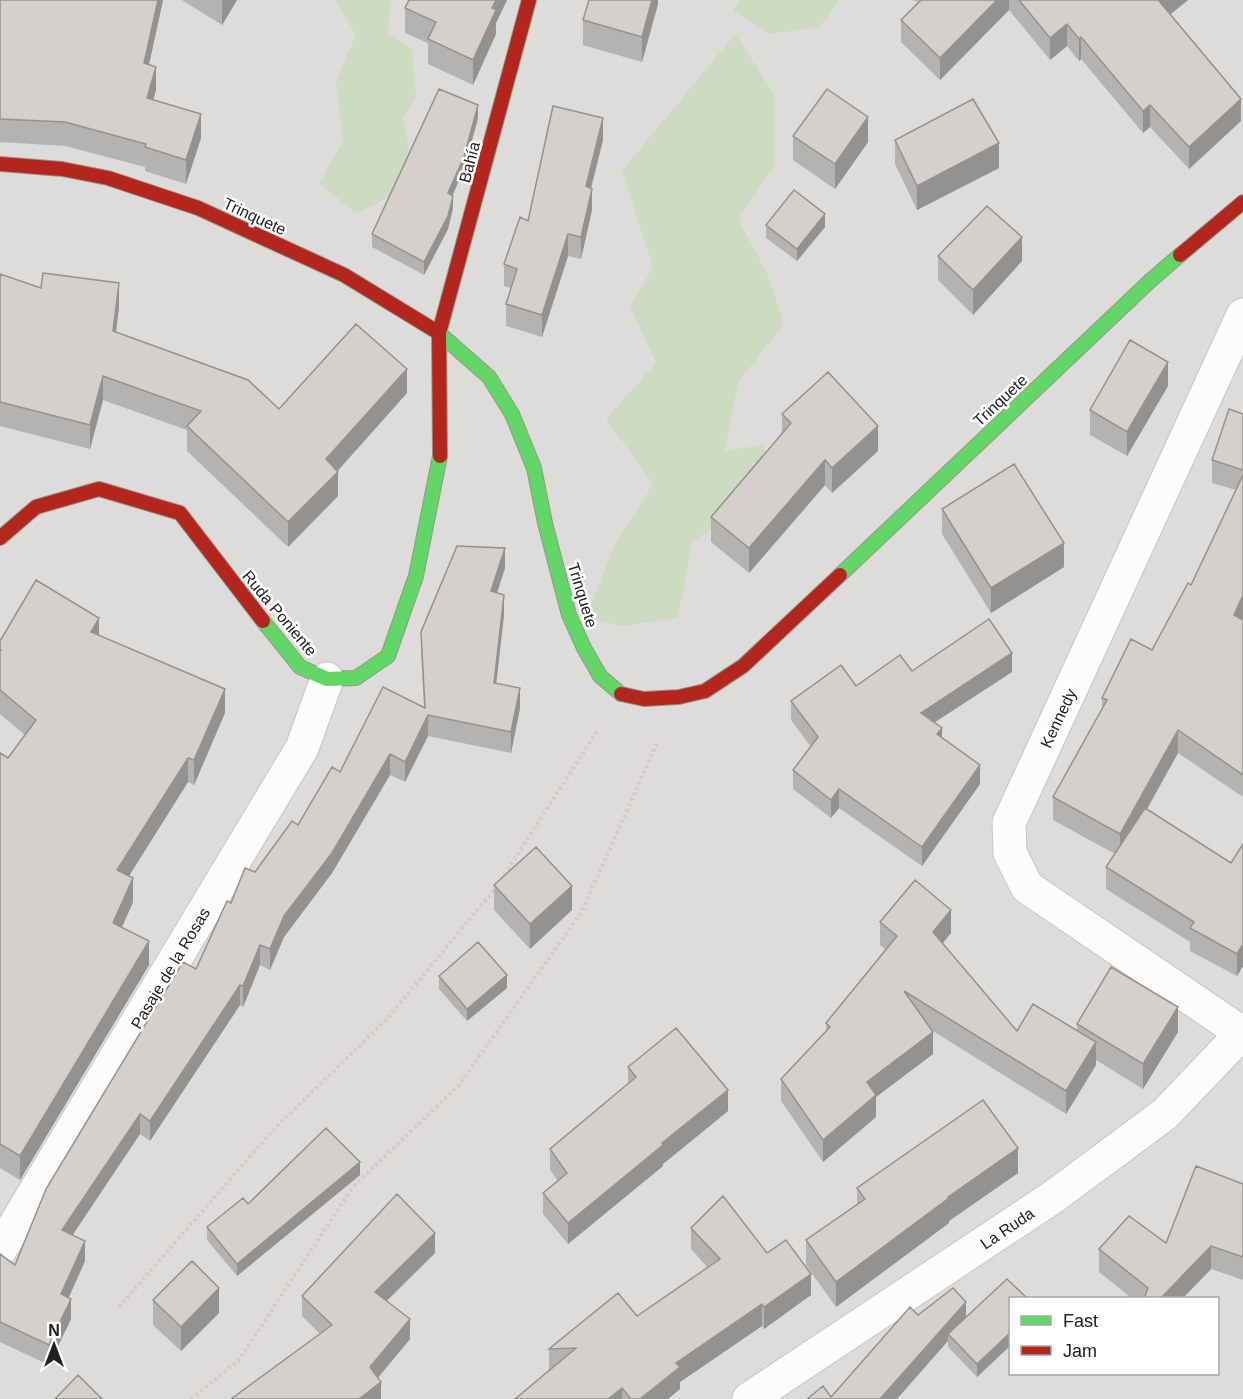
<svg xmlns="http://www.w3.org/2000/svg" width="1243" height="1399" viewBox="0 0 1243 1399" font-family="Arial,sans-serif">
	<rect width="100%" height="100%" fill="#eeecea"/>
	<path fill="#dddcdb" fill-rule="evenodd" d="M0,0H1243V1399H0ZM1010,1298H1218V1374H1010Z"/>
	<path fill="#cbdcc0" d="M335,0H391L388,33L412,50L416,96L403,119L412,163L392,196L356,213L319,183L343,141L336,81L356,35Z
		M740,0H840L819,27L769,34L733,11Z
		M735,34L775,95V165L738,219L768,275L784,324L738,382L725,451L762,445L780,478L692,543L678,618L622,626L586,618L613,548L653,484L606,419L656,363L630,306L653,267L622,171Z"/>
	<g fill="none" stroke-linecap="round" stroke-linejoin="round">
		<defs>
			<path id="street" d="M1242,1033L1027,887L1010,853L1009,823L1243,315
				M0,1250L302,748L327,679
				M749,1399L1053,1197L1165,1114L1243,1032"/>
			<path id="fast" d="M439,333L489,377L512,414L534,468L545,523L569,615L584,648L600,676L621,694
				M840,575L1150,281L1180,255
				M263,621L300,667L327,679L356,678L388,656L416,576L440,456"/>
			<path id="jam" d="M0,164L62,169L108,178L198,208L344,275L439,333
				M1180,255L1243,202
				M440,456L439,333L529,0
				M0,538L36,507L99,489L180,513L263,621
				M621,694L644,699L679,697L705,691L743,666L840,575"/>
		</defs>
		<use href="#street" stroke="#c6c5c4" stroke-width="35"/>
		<use href="#fast" stroke="#979782" stroke-width="16"/>
		<use href="#jam" stroke="#979782" stroke-width="16"/>
		<path stroke="#d7cac9" stroke-width="4" stroke-dasharray="3 3" stroke-linecap="butt" d="M501,880L598,730
			M119,1307L274,1129L388,1018L497,886
			M191,1399L239,1360L352,1188L459,1085L581,913L658,741"/>
		<use href="#street" stroke="#fcfcfc" stroke-width="33"/>
		<use href="#fast" stroke="#63d668" stroke-width="14"/>
		<use href="#jam" stroke="#b3261e" stroke-width="14"/>
	</g>
	<path fill="#b5b3b1" d="M0,0H163L149,65L156,90L153,100L201,138L186,184L145,171V167L65,146L0,142Z
		M182,0H237L222,25Z
		M409,0H507L496,23V34L473,85L428,64V43L405,33V8Z
		M658,0V4L642,62L583,45V20Z
		M911,0H1188L1170,15L1241,121L1189,169L1150,127L1143,133L1081,59L1079,61L1067,46L1050,60L1009,10L940,80L901,42V20L920,2Z
		M478,118L464,169L452,195L453,208L448,229L424,275L372,247V234Z
		M793,136L868,142L835,189L793,160Z
		M603,140L591,188L592,210L581,259L568,256L542,337L506,326V304L511,288L504,286V264L528,221Z
		M895,140L999,168L917,210L895,164Z
		M766,225L825,227L797,261L766,238Z
		M938,256L1022,261L973,315L938,280Z
		M0,274L41,288L119,307L116,332L279,409L407,393L337,471L338,496L288,547L187,451V430L103,400L90,449L0,426Z
		M1168,386L1127,456L1090,435V410Z
		M782,414L878,451L832,493L825,485L749,573L711,542V517L782,434Z
		M1243,414V618L1242,620H1243V797L1178,753L1147,809L1231,863L1243,844V966L1237,976L1190,951V942L1106,889V867L1115,854L1053,820V797L1102,708V698L1152,650L1191,585L1236,490L1212,483V460Z
		M942,509L1064,567L991,613L942,534Z
		M505,568L497,593L504,615L496,683L520,708L511,753L428,736L405,782L390,775L332,873L284,937L270,970L260,965L243,1007L240,1005L150,1141L140,1134L72,1235L85,1261L68,1298L71,1319L49,1365L0,1342V1254L15,1265L196,969L231,903L255,872L298,825L340,772L424,708L421,652V632Z
		M99,635L225,713L194,785L188,782L129,876L133,902L122,927L149,965L20,1180L0,1168V753L8,758L25,735L0,714V641Z
		M912,671L1012,672L934,723L942,738L980,784L922,866L839,808L831,818L793,789V770L811,747L791,720V701L856,686Z
		M494,885L572,910L530,949L494,910Z
		M880,922L951,933L942,944L1017,1031L1077,1030V1024L1178,1032L1143,1089L1096,1060V1065L1066,1114L933,1031V1054L876,1097V1117L823,1162L781,1101V1079L826,1031V1023L886,950L880,945Z
		M439,976L507,988L467,1021L439,989Z
		M628,1067L728,1111L663,1164V1166L568,1244L543,1214V1193L558,1181L550,1170V1149L628,1084Z
		M1018,1173L949,1221V1223L836,1307L806,1265V1240L857,1204V1188Z
		M360,1175L237,1276L207,1240V1227L248,1204Z
		M1243,1184V1280L1211,1269L1182,1299H1133L1099,1272V1249L1166,1243Z
		M691,1228L767,1253L811,1295L764,1329L762,1326L680,1382V1389L668,1399H515L549,1370V1349L637,1316L708,1268L691,1249Z
		M435,1253L387,1301L410,1339L378,1378L381,1399L320,1334L302,1316V1296Z
		M1011,1299V1345L977,1377L948,1347V1341L831,1397L918,1315L966,1318Z
		M153,1300L219,1313L181,1351L153,1325Z"/>
	<path fill="#949290" d="M158,0H163L144,87V63Z
		M222,0H237L222,25Z
		M496,0H507L496,23V34L473,85V60Z
		M652,0H658V4L642,62V37Z
		M997,0H1009V10L940,80V58Z
		M1161,0H1188L1159,23V1Z
		M1067,24V46L1050,60V38Z
		M1081,37V59L1079,61V39Z
		M156,67V90L147,122V98Z
		M1241,99V121L1189,169V147Z
		M478,105V118L464,169L448,206V193Z
		M1150,105V127L1143,133V111Z
		M201,114V138L186,184V160Z
		M868,117V142L835,189V164Z
		M603,118V140L586,208V186Z
		M999,143V168L917,210V186Z
		M592,189V210L581,259V237Z
		M453,196V208L448,229L424,275V262Z
		M825,214V227L797,261V249Z
		M568,234V256L542,337V315Z
		M1022,237V261L973,315V290Z
		M119,283V307L113,355V331Z
		M1168,362V386L1127,456V432Z
		M407,369V393L326,484V459Z
		M103,376V400L90,449V425Z
		M878,426V451L832,493V468Z
		M825,460V485L749,573V548Z
		M338,472V496L288,547V522Z
		M1064,543V567L991,613V588Z
		M505,548V568L491,611V591Z
		M504,595V615L494,703V683Z
		M1243,595V618L1234,638V615Z
		M99,618V642L91,632Z
		M1012,653V672L921,731V713Z
		M520,688V708L511,753V732Z
		M225,689V713L194,785V760Z
		M428,715V736L405,782V762Z
		M942,728V747L937,734Z
		M1178,730V753L1120,857V834Z
		M390,754V775L332,873L284,937L270,970V949L284,916Z
		M188,758V782L117,895V870Z
		M980,765V784L922,866V847Z
		M839,789V808L831,818V800Z
		M133,878V902L113,947V923Z
		M572,886V910L530,949V924Z
		M951,910V933L933,955V932Z
		M149,941V965L20,1180V1156Z
		M1243,944V966L1237,976V954Z
		M260,945V965L243,1007V986Z
		M507,975V988L467,1021V1009Z
		M240,985V1005L150,1141V1121Z
		M1178,1007V1032L1143,1089V1064Z
		M933,1032V1054L876,1097V1117L823,1162V1140L867,1082Z
		M1096,1042V1065L1066,1114V1091Z
		M728,1090V1111L663,1164V1166L568,1244V1223L662,1143Z
		M140,1114V1134L62,1251V1230Z
		M1018,1148V1173L949,1221V1223L836,1307V1282L948,1197Z
		M360,1162V1175L237,1276V1264Z
		M435,1233V1253L375,1312V1292Z
		M85,1241V1261L61,1315V1294Z
		M1211,1246V1269L1182,1299H1160Z
		M811,1274V1295L764,1329V1307Z
		M219,1288V1313L181,1351V1327Z
		M71,1299V1319L49,1365V1345Z
		M966,1302V1322L948,1334V1341L897,1399H880Z
		M762,1304V1326L680,1382V1389L668,1399H640L676,1363Z
		M410,1319V1339L370,1387V1367Z
		M1011,1332V1345L977,1377V1364Z
		M381,1382V1399H359Z
		M622,1388V1399H608Z"/>
	<path fill="#d3d0ce" stroke="#949290" stroke-width="1.5" d="M0,0H158L144,63L156,67L147,98L201,114L186,160L145,147L146,144L65,122L0,119Z
		M409,0H496L492,8L496,10L473,60L428,39L436,22L405,8Z
		M589,0H652L642,37L583,20Z
		M921,0H997L940,58L901,20Z
		M1019,0H1161L1159,1L1241,99L1189,147L1150,105L1143,111L1081,37L1079,39L1067,24L1050,38Z
		M439,89L478,105L464,157L448,193L453,196L448,216L424,262L372,234Z
		M827,89L868,117L835,164L793,136Z
		M973,99L999,143L917,186L895,140Z
		M553,106L603,118L586,186L592,189L581,237L568,234L542,315L506,304L517,269L504,264L520,217L528,221Z
		M794,190L825,214L797,249L766,225Z
		M987,206L1022,237L973,290L938,256Z
		M43,273L119,283L113,331L248,380L279,409L356,324L407,369L326,459L338,472L288,522L187,426L201,411L103,376L90,425L0,402V274L41,288Z
		M1130,340L1168,362L1127,432L1090,410Z
		M828,372L878,426L832,468L825,460L749,548L711,517L791,423L782,414Z
		M1229,409L1243,414V470L1212,460Z
		M1014,464L1064,543L991,588L942,509Z
		M1243,475V595L1234,615L1243,620V775L1178,730L1120,834L1053,797L1107,700L1102,698L1131,639L1152,650L1188,583L1191,585Z
		M457,546L505,548L491,591L504,595L494,683L520,688L511,732L428,715L405,762L390,754L332,853L284,916L270,949L260,945L243,986L240,985L150,1121L140,1114L62,1230L85,1241L61,1294L71,1299L49,1345L0,1322V1254L15,1265L46,1189L183,962L196,969L227,901L231,903L245,868L255,872L292,821L298,825L332,767L340,772L383,687L425,708L421,632Z
		M36,580L99,618L91,632L225,689L194,760L188,758L117,870L133,878L113,923L149,941L20,1156L0,1144V753L8,758L36,720L0,690V651L1,650L0,649V641Z
		M989,619L1012,653L921,713L942,728L937,734L980,765L922,847L839,789L831,800L793,770L818,737L791,701L841,665L856,686L900,655L912,671Z
		M1145,808L1231,863L1243,844V944L1237,954L1190,928L1194,922L1106,867Z
		M536,847L572,886L530,924L494,885Z
		M915,880L951,910L933,932L1017,1031L1033,1004L1096,1042L1066,1091L904,991L933,1032L867,1082L876,1095L823,1140L781,1079L830,1027L826,1023L897,936L880,922Z
		M478,942L507,975L467,1009L439,976Z
		M1111,967L1178,1007L1143,1064L1077,1024Z
		M676,1028L728,1090L662,1143L663,1145L568,1223L543,1193L567,1173L550,1149L636,1077L628,1067Z
		M983,1100L1018,1148L948,1197L949,1198L836,1282L806,1240L865,1199L857,1188Z
		M326,1128L360,1162L237,1264L207,1227L243,1198L248,1204Z
		M1196,1166L1243,1184V1257L1211,1246L1160,1299H1144L1148,1288L1099,1249L1129,1216L1166,1243Z
		M397,1194L435,1233L375,1292L410,1319L370,1367L381,1382L359,1399H231L332,1325L302,1296Z
		M723,1196L767,1253L786,1240L811,1274L764,1307L762,1304L676,1363L680,1367L640,1399H631L622,1388L608,1399H515L576,1348L549,1349L618,1293L637,1316L720,1259L691,1228Z
		M192,1261L219,1288L181,1327L153,1300Z
		M1007,1279L1028,1299H1011V1332L977,1364L948,1334Z
		M953,1288L966,1302L880,1399H807L823,1386L831,1397L910,1307L918,1315Z
		M78,1375L102,1399H55Z"/>
	<g text-anchor="middle" stroke-width="5" stroke-linejoin="round" paint-order="stroke">
		<g font-size="16" fill="#212121" stroke="#fff">
			<text transform="translate(469 162) rotate(-75)" y="6">Bahía</text>
			<text transform="translate(255 216) rotate(25)" y="6">Trinquete</text>
			<text transform="translate(1000 400) rotate(-43)" y="6">Trinquete</text>
			<text transform="translate(583 595) rotate(73)" y="6">Trinquete</text>
			<text transform="translate(280 613) rotate(50)" y="6">Ruda Poniente</text>
			<text transform="translate(1058 718) rotate(-65)" y="6">Kennedy</text>
			<text transform="translate(170 968) rotate(-59)" y="6">Pasaje de la Rosas</text>
			<text transform="translate(1007 1228) rotate(-34)" y="6">La Ruda</text>
		</g>
	</g>
	<rect x="1009" y="1297" width="210" height="78" fill="#ffffff" stroke="#a6a6a6" stroke-width="1.5"/>
	<rect x="1021" y="1316" width="30" height="9" fill="#63d668" stroke="#a6a6a6" stroke-width="1.5"/>
	<text x="1063" y="1327" font-size="18" fill="#212121">Fast</text>
	<rect x="1021" y="1346" width="30" height="9" fill="#b3261e" stroke="#a6a6a6" stroke-width="1.5"/>
	<text x="1063" y="1357" font-size="18" fill="#212121">Jam</text>
	<g transform="translate(54 1345)" stroke="#ffffff" stroke-width="4.5" paint-order="stroke">
	<path d="M0-4.5L10 22L0 15L-10 22Z" fill="#212121"/>
	<text y="-9" font-size="16" font-weight="bold" text-anchor="middle" fill="#212121">N</text>
	</g>
</svg>
